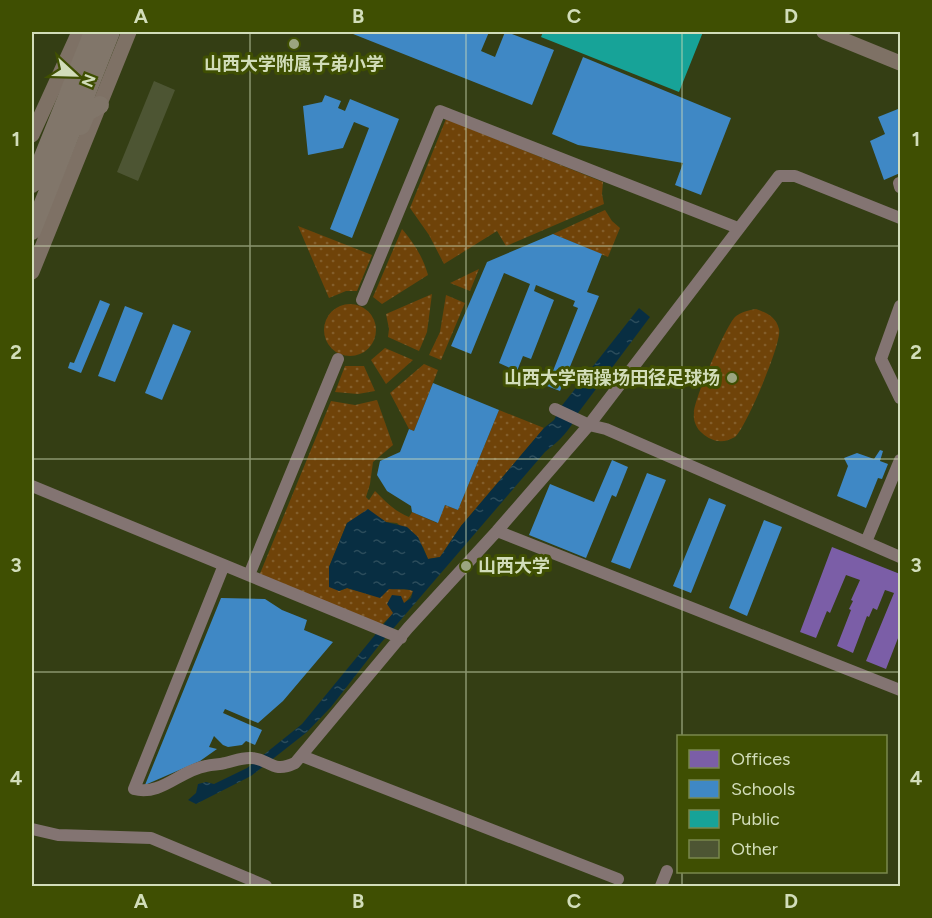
<svg xmlns="http://www.w3.org/2000/svg" width="932" height="918" viewBox="0 0 932 918" font-family="Figtree,'Noto Sans SC',sans-serif">
	<defs>
		<pattern id="grass-dots" width="8" height="8" patternUnits="userSpaceOnUse" patternTransform="scale(1.5)"><rect width="8" height="8" fill="#6f4309"/><path d="M2 2h.1M6 6h.1" fill="none" stroke="#835e2b" stroke-width="1.8" stroke-linecap="round"/></pattern>
		<pattern id="water-ripples" width="26" height="14" patternUnits="userSpaceOnUse" patternTransform="scale(1.5)"><rect width="26" height="14" fill="#082e42"/><path d="M2 4q2-2 4 0t4 0M15 11q2-2 4 0t4 0" fill="none" stroke="#2b4c5b"/></pattern>
	</defs>
	<rect width="100%" height="100%" fill="#343e14"/>
	<path fill="url(#grass-dots)" d="M446,119L603,182L602,194L604,204L506,246L497,231L444,264L429,235L410,208Z
		M605,210L612,221L620,228L608,257L553,234Z
		M298,226L372,255L357,291H346L329,298Z
		M402,229C414,243 423,257 428,275L382,304L373,297Z
		M479,269L470,291L450,283Z
		M432,294L427,332L419,351L388,337L389,329L386,314Z
		M446,295L465,303L441,360L429,355L440,332Z
		M324 330a26 26 0 1 1 52 0a26 26 0 1 1-52 0Z
		M756,309C767,313 776,317 779,329C783,341 745,430 735,437C723,444 712,442 702,433C696,428 693,420 694,413C694,399 726,326 735,317C741,312 749,310 756,309Z
		M385,348L413,360L386,384L371,360Z
		M424,364L438,370L414,431L409,429L390,393Z
		M345,366H364L375,391L358,394L335,392Z
		M377,400L393,445L373,462L370,484L366,497L369,500L375,491C386,502 394,511 409,517L412,512L437,523L445,505L458,510L499,410L544,428L461,526L440,557L428,559L423,547L397,523L386,522L378,517H358L347,523L329,567L339,591L347,588L380,597L389,588C397,590 405,588 413,591C410,601 390,615 382,625L259,576L331,401L355,405Z"/>
	<path fill="url(#water-ripples)" d="M639,308L650,317L578,413C570,431 560,440 545,452L380,644L331,707L307,732L251,776L196,804L188,800L196,793L198,784L206,782L214,784L247,768L302,724L393,613L387,604L392,595L401,596L404,603L411,598L413,591C405,588 397,590 389,589L380,598L347,588L339,591L329,587V567L347,523L368,509L386,522L407,527L418,537L428,559L440,557L461,526L544,428L554,420L560,408Z"/>
	<path fill="#7b5ea7" d="M832,547L900,574V633L886,669L866,661L894,593L885,590L877,610L873,608L869,617L867,616L853,653L837,646L851,610L849,609L853,601L851,600L860,580L846,575L830,613L827,611L816,638L800,632Z"/>
	<path fill="#3f88c5" d="M348,32H489L481,51L495,57L505,32H507L554,50L532,105Z
		M583,57L731,118L701,195L675,185L683,163L578,145L552,134Z
		M325,95L341,101L338,108L345,111L350,99L399,119L352,238L330,229L369,128L354,122L343,148L308,155L303,106L322,102Z
		M898,109L900,114V131L898,132L900,138V173L884,180L870,141L885,134L878,117Z
		M553,234L602,254L587,292L599,296L560,391L547,386L578,308L573,306L575,301L536,285L534,291L554,300L531,359L523,356L517,371L499,363L530,284L504,273L471,354L451,346L487,262Z
		M100,300L110,304L81,373L68,368L70,362L74,363Z
		M125,306L143,313L115,382L98,376Z
		M173,324L191,331L162,400L145,393Z
		M433,383L499,410L458,510L445,505L438,523L412,512L411,506L387,491L377,475L380,461L400,452L409,429L414,431Z
		M880,450L883,451L880,461L888,464L882,479L878,478L866,508L837,496L848,466L844,458L857,453L874,459Z
		M612,460L628,467L616,497L612,495L586,558L529,535L550,484L594,502Z
		M647,473L666,480L630,569L611,562Z
		M709,498L726,505L691,593L673,586Z
		M764,520L782,527L747,616L729,608Z
		M221,598L265,599L282,610L307,620L304,630L333,642L283,701L258,723L225,709L223,713L262,730L255,745L246,741L242,745L228,747L223,745L214,736L209,747L217,749L200,761L145,785Z"/>
	<path fill="#17a398" d="M543,32H703L679,92L541,37Z"/>
	<path fill="#4d5533" d="M154,81L175,90L138,181L117,172Z"/>
	<g fill="none" stroke-linecap="round" stroke-linejoin="round">
		<path stroke="#837472" stroke-width="12" d="M899,183L900,187
			M362,300L440,111L738,228
			M900,306L881,359L900,398
			M555,409L589,425L779,176H795L900,218
			M32,486L401,638
			M497,531L900,690
			M866,542L900,460
			M224,565L134,789C162,796 180,770 206,766C213,764 219,765 225,763C234,761 243,757 252,758C270,759 272,774 295,763L408,628L497,531L589,425L606,429L900,557
			M249,575L338,359
			M302,756L618,879
			M32,829L58,835L151,838L266,886
			M661,886L667,871"/>
		<path stroke="#7e7165" stroke-width="15" d="M824,32L900,63
			M32,135L79,32
			M32,272L129,32"/>
		<path stroke="#81766a" stroke-width="18" d="M81,126L87,112L100,105
			M32,184L93,32
			M32,231L111,32"/>
	</g>
	<path fill="none" stroke="#d2ddba" stroke-width="1.5" stroke-opacity="0.55" d="M250,32V886M466,32V886M682,32V736M32,246H900M32,459H900M32,672H900M682,872V886"/>
	<g fill="#9ba580" stroke="#3f4f02" stroke-width="2">
		<circle cx="294" cy="44" r="6"/>
		<circle cx="732" cy="378" r="6"/>
		<circle cx="466" cy="566" r="6"/>
	</g>
	<g text-anchor="middle" stroke-width="6" stroke-linejoin="round" paint-order="stroke">
		<g font-size="18" font-weight="bold" fill="#d2ddba" stroke="#3f4f02">
			<text x="294" y="70">山西大学附属子弟小学</text>
			<text x="720" y="384" text-anchor="end">山西大学南操场田径足球场</text>
			<text x="478" y="572" text-anchor="start">山西大学</text>
		</g>
	</g>
	<rect width="932" height="918" fill="none" stroke="#3f4f02" stroke-width="66"/>
	<rect x="677" y="735" width="210" height="138" fill="#3f4f02" stroke="#7a884c" stroke-width="1.5"/>
	<rect x="689" y="750" width="30" height="18" fill="#7b5ea7" stroke="#7a884c" stroke-width="1.5"/>
	<text x="731" y="765" font-size="18" fill="#d2ddba">Offices</text>
	<rect x="689" y="780" width="30" height="18" fill="#3f88c5" stroke="#7a884c" stroke-width="1.5"/>
	<text x="731" y="795" font-size="18" fill="#d2ddba">Schools</text>
	<rect x="689" y="810" width="30" height="18" fill="#17a398" stroke="#7a884c" stroke-width="1.5"/>
	<text x="731" y="825" font-size="18" fill="#d2ddba">Public</text>
	<rect x="689" y="840" width="30" height="18" fill="#4d5533" stroke="#7a884c" stroke-width="1.5"/>
	<text x="731" y="855" font-size="18" fill="#d2ddba">Other</text>
	<g transform="translate(75 75) rotate(112)" stroke="#3f4f02" stroke-width="4.5" paint-order="stroke">
	<path d="M0-4.5L10 22L0 15L-10 22Z" fill="#d2ddba"/>
	<text y="-9" font-size="16" font-weight="bold" text-anchor="middle" fill="#d2ddba">N</text>
	</g>
	<rect x="33" y="33" width="866" height="852" fill="none" stroke="#d2ddba" stroke-width="2"/>
	<g font-size="20" text-anchor="middle" font-weight="bold" fill="#d2ddba">
		<text x="141" y="23">A</text>
		<text x="358" y="23">B</text>
		<text x="574" y="23">C</text>
		<text x="791" y="23">D</text>
		<text x="16" y="146">1</text>
		<text x="916" y="146">1</text>
		<text x="16" y="359">2</text>
		<text x="916" y="359">2</text>
		<text x="16" y="572">3</text>
		<text x="916" y="572">3</text>
		<text x="16" y="785">4</text>
		<text x="916" y="785">4</text>
		<text x="141" y="908">A</text>
		<text x="358" y="908">B</text>
		<text x="574" y="908">C</text>
		<text x="791" y="908">D</text>
	</g>
</svg>
